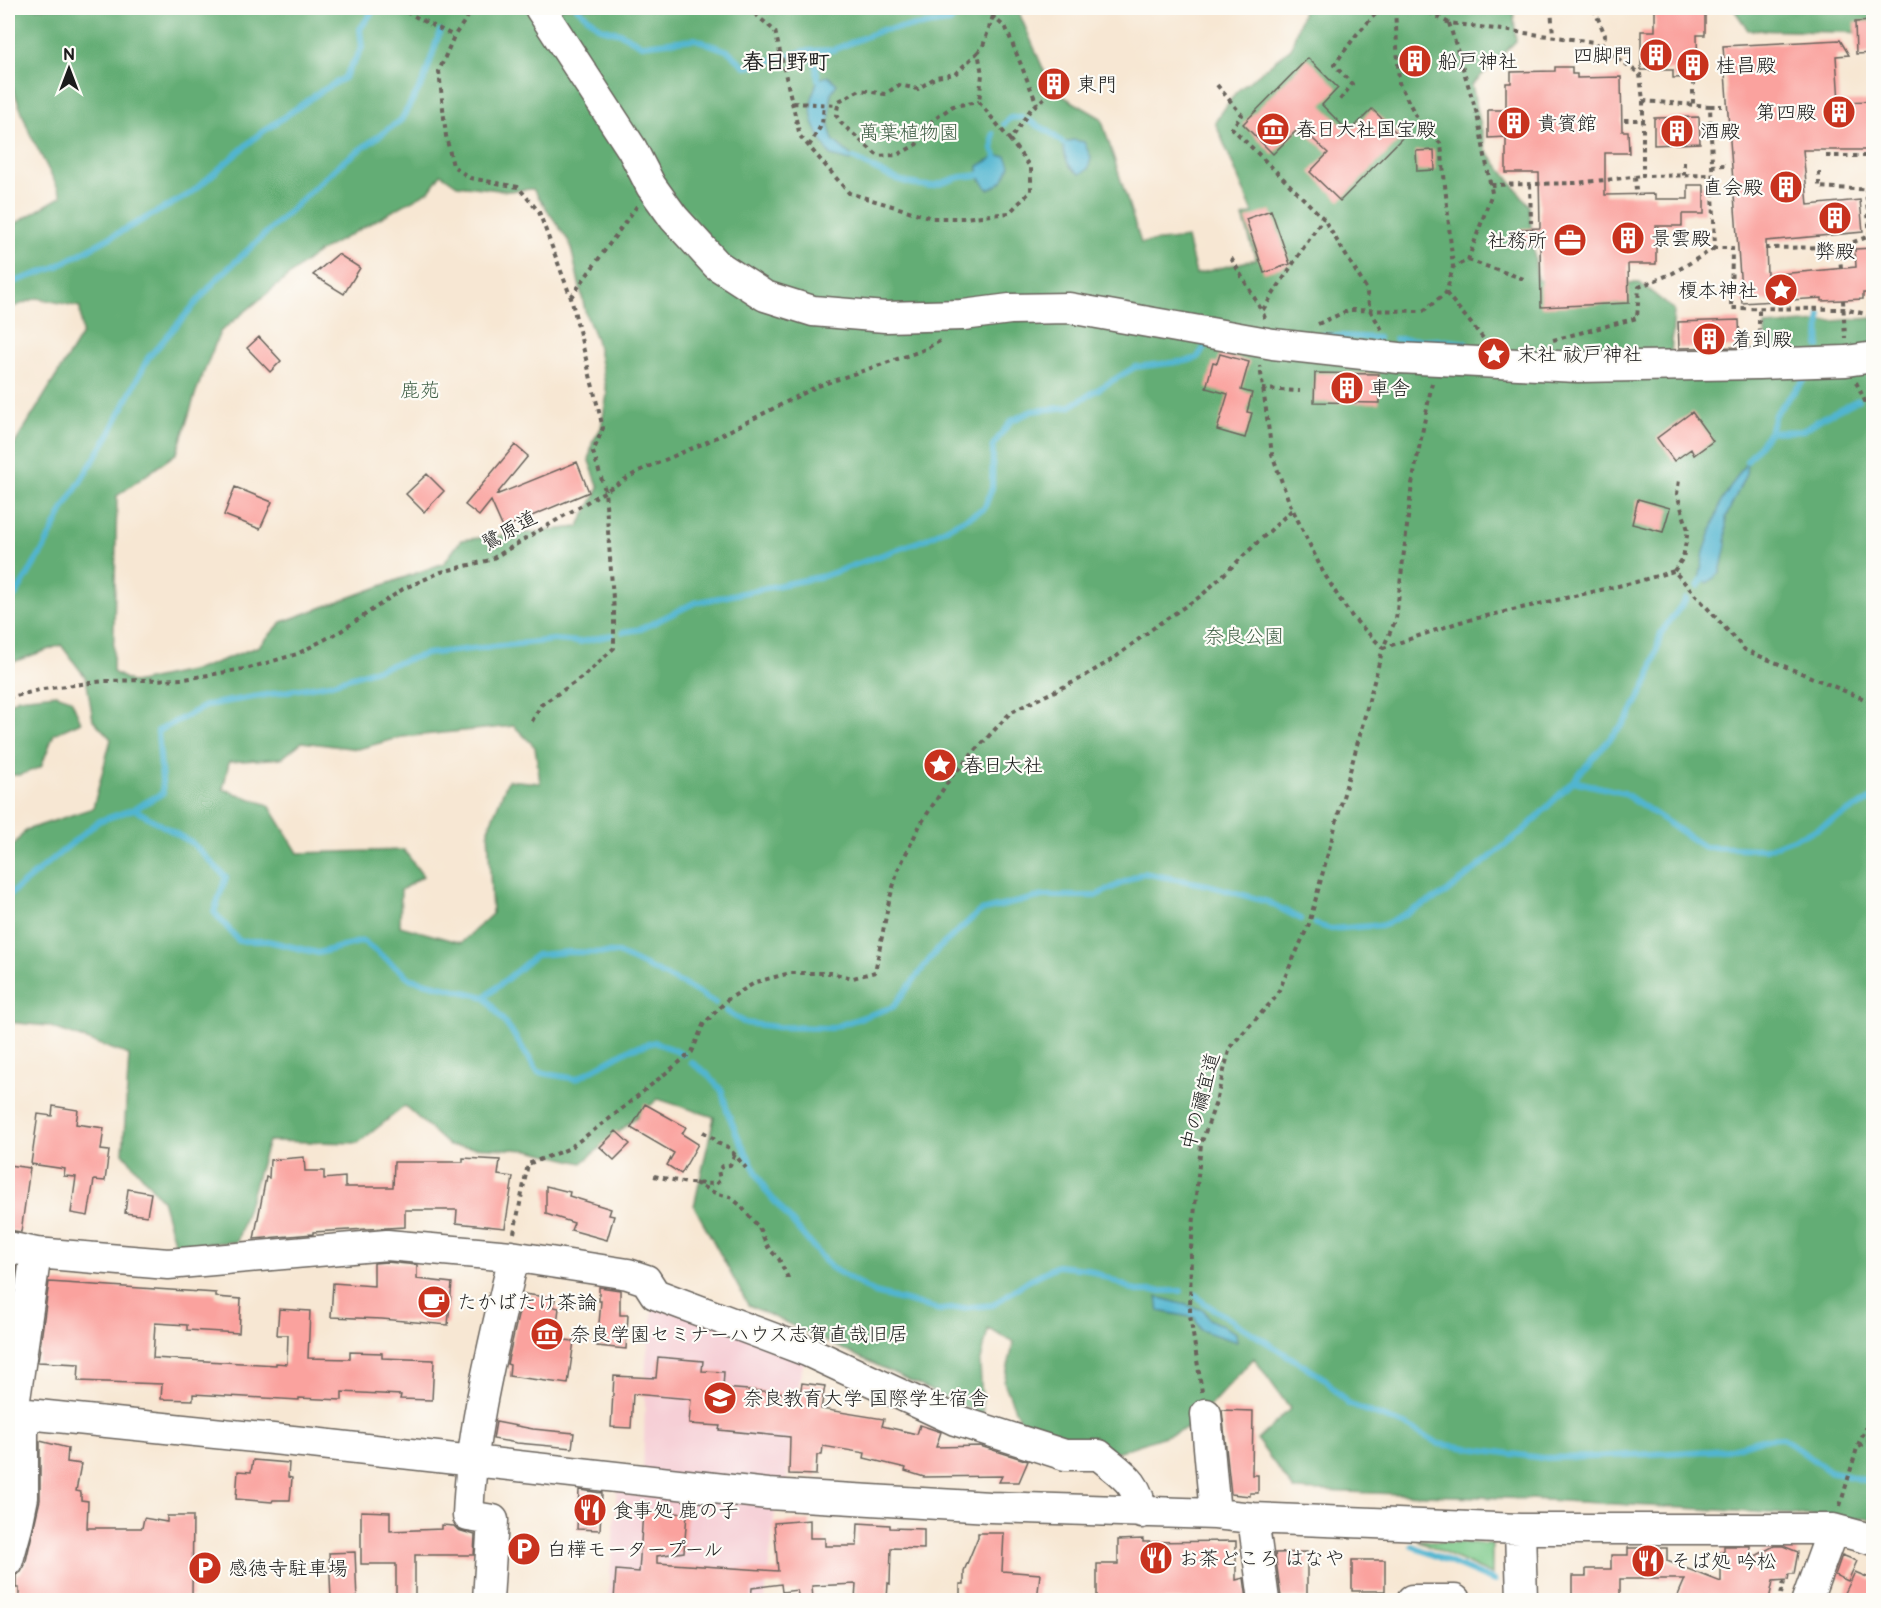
<svg xmlns="http://www.w3.org/2000/svg" width="1881" height="1608" viewBox="0 0 1881 1608" font-family="'Balsamiq Sans','Klee One',sans-serif">
	<rect width="100%" height="100%" fill="#fdfcf7"/>
	<filter id="ink" filterUnits="userSpaceOnUse"><feTurbulence type="fractalNoise" baseFrequency=".0167" numOctaves="2"/><feDisplacementMap in="SourceGraphic" scale="12" xChannelSelector="R" yChannelSelector="G"/><feConvolveMatrix kernelMatrix="1 2 1 2 8 2 1 2 1" color-interpolation-filters="sRGB"/></filter>
	<filter id="wash" filterUnits="userSpaceOnUse"><feTurbulence type="fractalNoise" baseFrequency=".008" numOctaves="4" result="noise"/><feDisplacementMap in="SourceGraphic" scale="24" xChannelSelector="R" yChannelSelector="G"/><feGaussianBlur stdDeviation="1.35" result="paint"/><feColorMatrix in="noise" values="0 0 0 0 0 0 0 0 0 0 0 0 0 0 0 0 0 1.4 0 .05"/><feComposite in="paint" operator="in"/></filter>
	<g filter="url(#wash)">
		<rect width="100%" height="100%" fill="#f7e7d3"/>
		<path fill="#f6cfd6" d="M655,1294L807,1351L799,1380L791,1417L786,1494H777L765,1600H608L618,1477L643,1479L646,1360Z"/>
		<path fill="#7bc989" stroke="#4c7252" stroke-width="1.5" d="M1418,1541L1492,1544V1575Z"/>
		<path fill="#64ad75" stroke="#406448" stroke-width="1.5" fill-rule="evenodd" d="M8,8H1017L1048,80L1060,75L1067,87L1061,95L1101,118L1141,243L1187,238L1196,274L1256,259L1243,217L1253,213L1215,122L1236,92L1291,48L1304,8H1513L1516,41L1472,85L1486,150L1529,205L1537,280L1640,283L1674,310L1670,370L1766,369L1765,326L1873,318V1522L1869,1519L1529,1499L1294,1490L1257,1440L1290,1409L1254,1358L1189,1428L1114,1453L1022,1427L1004,1382L1014,1342L988,1329L980,1365L983,1415L748,1305L694,1206L714,1117L658,1099L582,1163L529,1150L449,1146L405,1106L358,1143L268,1141L237,1242L175,1245L162,1200L123,1153L129,1055L48,1026L8,1022V852L26,830L93,808L111,739L93,720L86,678L61,645L8,664V455L82,334L80,307L37,298L8,309V228L62,196L30,134L8,75ZM441,174L457,185L507,191L533,189L570,243L586,315L596,339L607,394L601,428L592,443L589,461L599,488L578,527L461,540L444,563L282,622L259,646L199,669L133,683L113,672L117,496L177,453L196,392L220,332L317,253L429,191ZM514,726L535,747L540,783L508,780L488,829L492,914L461,943L400,926L401,890L423,876L404,850L298,853L269,805L223,789L229,762L282,758L302,742L358,749L402,737Z
			M1733,8H1873V33L1748,30Z
			M56,694L71,699L81,722L54,734L41,767L20,775H8V704L18,698Z"/>
		<path fill="#51b5d0" stroke="#366876" stroke-width="1.5" d="M828,76L837,84L831,93L829,127L833,140L854,158L850,161L831,156C813,127 804,113 818,79Z
			M1073,140L1084,142L1091,158L1088,169L1080,174C1067,168 1064,156 1063,143Z
			M996,156H1006L1010,165C1007,177 1000,186 988,189L978,176V166Z
			M1747,461L1746,474L1726,517V545L1720,573L1707,583L1700,576L1704,552L1721,502Z
			M1157,1297L1204,1310L1209,1319L1236,1333L1237,1342L1200,1330L1195,1318L1159,1311Z"/>
		<g fill="none" stroke-linecap="round" stroke-linejoin="round">
			<path stroke="#51b5d0" stroke-width="6" d="M577,8L600,28L620,33L642,45L695,39L728,51L746,67L763,65L778,57
				M447,14L450,8
				M804,51L815,61L818,79
				M790,55L804,51L833,50L882,30L950,22L960,8
				M1029,121L1048,131L1063,143
				M1004,124L1010,118L1022,117
				M993,134V149L996,156L994,162
				M854,158C877,171 902,185 929,186C939,186 950,179 961,177C969,175 976,177 984,173
				M8,284L54,268L190,194L258,135L320,92L344,78L362,48L360,29L375,8
				M1324,335L1378,338
				M1395,339L1442,340L1465,343
				M1819,347L1820,315
				M1871,394L1874,392
				M1770,432L1802,431L1822,418L1858,400
				M1747,461L1770,432L1775,414L1809,374
				M1698,586L1703,579
				M8,604L17,593L44,548L64,508L109,435L148,358L217,279L340,164L401,120L424,80L440,31
				M623,632L641,629L694,603L824,576L926,539L984,509L992,488L993,445L1011,421L1032,411L1069,407L1135,367L1187,361L1197,358L1204,348
				M1573,781L1629,717L1649,679L1661,633L1686,599
				M134,809L163,793L158,731L207,705L329,684L426,654L554,640L580,642L612,635
				M8,896L99,821L134,809L192,843L226,877L214,912L239,941H268L318,953L363,941L411,979L485,997L512,1032L538,1072L576,1079L630,1049L655,1042L683,1054
				M1315,924L1331,929L1384,925L1446,893L1525,829L1573,781L1624,793L1704,847L1766,849L1811,832L1874,798
				M485,997L536,955L569,952L618,953L687,986L715,1003
				M726,1011L745,1023L777,1027L831,1028L893,1007L937,950L980,911L1043,896H1095L1143,873L1208,885L1268,902L1301,919
				M691,1062L706,1073L722,1091L727,1111L738,1137L766,1191L830,1267L875,1293L940,1310L993,1305L1029,1280L1057,1266L1087,1269L1136,1291H1181
				M1196,1295L1204,1303L1325,1379L1348,1404L1407,1426L1439,1444L1542,1458L1590,1457L1728,1450L1762,1439L1783,1438L1829,1471L1874,1483
				M1412,1546L1494,1581"/>
		</g>
		<g id="blocks">
			<path fill="#faa29e" d="M1655,8H1705V35H1697L1698,77L1673,78V70H1641V31H1655Z
				M1873,21L1874,53L1856,54L1855,22Z
				M1840,40L1849,55L1836,56L1839,102L1874,101V150H1803L1808,205L1860,200L1863,232L1766,241L1767,275L1856,267L1855,249L1873,248L1874,293H1863V299L1822,301V298L1742,303L1723,46Z
				M1308,58L1338,88L1322,105L1349,132L1372,109L1402,138L1340,201L1310,172L1328,153L1300,127L1273,154L1243,124Z
				M1555,67H1572V74H1577V78L1621,77L1622,131H1628L1629,153H1605V195L1655,194V199H1688V185H1704V214H1682V226H1656V264H1628L1629,303L1541,307L1540,244H1521V229L1540,228L1539,173H1506V137L1488,138V110H1506V83H1511V72L1555,71Z
				M1699,117L1700,143L1654,145V118Z
				M1434,150L1435,170L1417,171L1416,151Z
				M1271,210L1290,264L1264,273L1246,219Z
				M338,254L360,268L344,294L313,275Z
				M1739,320L1740,347L1679,348L1678,322Z
				M259,337L281,361L270,372L247,348Z
				M1220,354L1249,362L1241,390L1252,393L1247,412L1252,413L1245,438L1217,430L1228,394L1206,388L1213,362L1217,363Z
				M1315,373L1379,374V403L1314,402Z
				M1692,412L1713,441L1694,455L1691,449L1674,461L1657,438Z
				M515,445L528,456L496,495L577,462L589,492L503,528L491,501L479,516L465,505Z
				M427,474L444,491L424,512L406,494Z
				M235,487L272,502L260,529L224,515Z
				M1638,499L1670,508L1663,532L1632,524Z
				M645,1104L686,1127L682,1134L698,1144L681,1174L667,1165L674,1153L631,1128Z
				M53,1106L78,1110L76,1124L104,1128L101,1150L109,1151L105,1181L94,1180L88,1216L71,1213L76,1177L64,1176L65,1169L31,1164L38,1114L52,1116Z
				M616,1131L630,1144L614,1160L600,1147Z
				M304,1157L305,1171H324V1179L345,1177V1187H393L394,1162H463V1158L500,1160L498,1175L513,1177L505,1228L456,1223L457,1210H405V1227L313,1232V1234L254,1239L266,1177L269,1178L270,1160Z
				M8,1165L30,1168L21,1232L8,1230Z
				M546,1186L570,1192L569,1196L611,1209L609,1215L614,1216L607,1240L571,1230L574,1223L546,1214Z
				M128,1189L151,1193L147,1216L125,1213Z
				M387,1262L417,1265V1279L452,1283L448,1325L382,1319L331,1317L333,1283L374,1286V1263Z
				M8,1265L17,1266L8,1330Z
				M49,1282L216,1293V1297L241,1299L239,1333L187,1330V1325L155,1323L153,1358L276,1365V1363L287,1364L288,1335H277L279,1309L310,1311L308,1358L350,1359V1352L382,1353V1358L434,1360L432,1400L400,1399L401,1395L342,1392V1400L299,1398V1400L193,1394V1400L161,1399L162,1384L78,1381L79,1364L38,1362Z
				M599,1287L620,1290V1315H628L626,1349L597,1346L601,1301H599Z
				M523,1294L555,1298L554,1307L559,1308L555,1339L574,1341L568,1384L509,1376L510,1365L507,1364Z
				M658,1357L703,1361L702,1371L724,1372L723,1388L800,1394L802,1383L825,1386L821,1409L884,1419L882,1426L917,1434L920,1425L941,1432L936,1447L980,1446L1028,1461L1019,1482H999L1002,1476L924,1477L905,1471L906,1468L864,1458L865,1453L823,1446L822,1455H817L816,1475L789,1474L790,1437L719,1430L720,1426L689,1424L691,1399L633,1394L631,1428L611,1427L614,1376L656,1378Z
				M1222,1410L1253,1411L1252,1475H1258V1493H1250V1496L1231,1494Z
				M496,1422L533,1429L574,1433L572,1448L517,1443L493,1439Z
				M40,1441L68,1448L67,1462L81,1464L76,1491L81,1492V1500L88,1501L87,1528H142L144,1518L167,1522V1516H193L192,1597H186V1600H19V1588H16V1575L21,1572L25,1565L40,1500Z
				M253,1460L289,1463L288,1477L292,1478L290,1500H273L272,1502L236,1499L238,1471L251,1472Z
				M579,1490L602,1493L600,1530L577,1529Z
				M361,1511L390,1512V1531L442,1529V1525L454,1526L458,1530L475,1535L474,1555H415V1600H396V1564H361Z
				M643,1511L687,1514L684,1552L657,1556V1563L778,1571L774,1523L810,1520V1538H825V1546H857L858,1523L890,1525V1528L924,1529V1549L891,1548L890,1584L888,1583L887,1600H855L856,1584L812,1586L813,1600H799L797,1590L782,1592L781,1584L752,1588L751,1600H614L616,1570L639,1572Z
				M978,1533H1004L1002,1571L1040,1574L1037,1600H960V1584H964V1571L978,1537Z
				M1143,1539V1542L1236,1541V1580L1244,1578L1247,1600H1097V1564H1118V1540Z
				M1724,1546H1750V1559L1774,1546H1783L1798,1552L1794,1574H1789L1788,1580L1773,1581L1769,1600H1676L1685,1579H1620V1595L1572,1597V1576H1586V1569H1611V1555H1628V1548H1667V1561L1721,1582V1552H1724Z
				M355,1552L357,1600H331L329,1553Z
				M1307,1552V1598L1281,1597L1275,1553Z
				M1842,1555L1857,1561L1848,1581L1835,1575Z
				M1352,1560H1385V1591H1352Z
				M1855,1572L1874,1580V1600H1862L1845,1593Z"/>
		</g>
	</g>
	<g filter="url(#ink)">
		<use href="#blocks" fill-opacity="0" stroke="#69635c" stroke-width="1.5"/>
		<g fill="none" stroke-linecap="round" stroke-linejoin="round">
			<defs>
				<path id="minor" d="M540,8L632,149L651,186L674,218L717,265L765,296L813,311L885,317L963,315L1010,309L1069,308L1273,344L1399,358L1577,367L1759,364L1846,361L1874,357
					M8,1247L36,1253L168,1264L387,1245L511,1256L628,1274L646,1280L655,1294L807,1351L955,1420L1065,1455H1099C1121,1474 1138,1481 1142,1513
					M8,1412L312,1443L768,1494L990,1507L1215,1514L1253,1518L1520,1529H1833L1874,1540
					M1206,1414L1215,1514
					M1253,1518L1264,1600
					M1520,1529L1522,1600
					M8,1560L17,1527L23,1497V1430L17,1413L15,1399L36,1253
					M488,1600L493,1520L468,1516C471,1432 492,1351 511,1269V1256
					M1412,1600H1455
					M1807,1600L1833,1529"/>
			</defs>
			<use href="#minor" stroke="#69635c" stroke-width="33"/>
			<path stroke="#69635c" stroke-width="4" stroke-dasharray="4.5 4.5" stroke-linecap="butt" d="M398,8L454,36
				M474,8L454,36L439,71L446,136L453,166L470,178L518,187L539,212L571,298L603,428L593,452L605,490L614,612V648L584,676L541,705L531,723
				M748,8L775,31L800,136L849,193L932,218H965L1009,213L1031,191V168L1010,140L1031,109L1054,90
				M987,8L990,14L1006,28L1037,104
				M1421,8L1449,23L1594,42L1640,74L1643,101L1710,106L1715,248H1732L1731,308L1844,309L1874,316
				M1551,8L1553,35
				M1594,9L1605,35L1603,48
				M993,16L983,46L978,52L982,74L979,102L1010,140
				M1438,17L1439,8
				M1449,23L1477,114L1492,193L1468,260L1453,267
				M978,52L955,74L936,77L918,89L899,85L885,94L860,90L839,101L836,115L841,123L878,156L897,155L916,145L932,121L953,106L979,102
				M1693,81V105
				M1217,85L1242,115L1232,128L1323,218L1366,288L1370,310L1384,333
				M1340,100L1352,84L1334,65L1357,34L1381,8
				M1643,101V176L1712,175
				M793,103L838,105
				M1710,106H1722
				M1624,120H1643
				M809,146L822,124L824,105
				M1826,156H1874
				M1684,162V176
				M1711,166L1725,165
				M1819,172V187L1874,190
				M1635,177L1636,191
				M1530,184L1531,223
				M1491,185L1576,183L1643,176
				M1765,248L1839,247
				M1231,258L1262,311
				M1468,260L1524,279
				M1841,268L1839,247L1870,236L1866,190
				M1446,293L1483,338
				M571,297L637,206
				M1843,300L1845,338
				M1265,318L1262,311L1323,218
				M1318,324L1349,310L1423,311L1446,293L1453,267L1441,144L1418,120L1399,83L1395,8
				M1553,340L1637,318L1639,287L1673,273L1715,248
				M1759,342V307
				M1856,382L1874,420
				M1432,383L1412,484L1396,619L1383,648L1460,622L1636,582L1674,571L1745,650L1874,703
				M1262,389L1300,391
				M1674,571L1683,558L1688,530L1677,494L1679,480
				M8,698L43,689L105,681L185,679L249,668L297,654L341,631L403,589L441,572L490,560L639,471L709,441L818,386L921,351L940,341
				M703,1132L713,1138L717,1143L728,1147L746,1168
				M654,1176L687,1183L716,1184L720,1180L718,1170L723,1166L730,1165L735,1154
				M695,1183L717,1194L730,1197L740,1205L759,1228L769,1249L779,1259L789,1280
				M514,1233L528,1164L568,1149L609,1119L692,1052L703,1025L727,1000L756,982L790,973H831L853,978L875,972L889,901L898,870L920,825L951,777L1011,712L1078,680L1113,659L1160,623L1201,596L1294,508
				M1202,1392L1190,1315L1191,1248L1201,1144L1216,1102L1230,1047L1276,997L1309,924L1383,648L1353,618L1339,598L1322,570L1289,502L1272,454L1260,366
				M1859,1447L1874,1438
				M1840,1506L1857,1448L1874,1411
				M1781,1594L1784,1582"/>
			<use href="#minor" stroke="#fff" stroke-width="30"/>
		</g>
	</g>
	<defs>
		<symbol id="building-disc" viewBox="-11 -11 22 22"><circle r="9.5" fill="#c8321e" stroke="#fdfcf7"/><path d="M-4-6H4V6H1V3H-1V6H-4ZM-2.5-4.3h1.7v1.8h-1.7ZM.8-4.3h1.7v1.8H.8ZM-2.5-1h1.7V.8h-1.7ZM.8-1h1.7V.8H.8Z" fill="#fff"/></symbol>
		<symbol id="museum-disc" viewBox="-11 -11 22 22"><circle r="9.5" fill="#c8321e" stroke="#fdfcf7"/><path d="M0-6L6-3V-2H-6V-3ZM-5-1h2V3h-2ZM-1-1h2V3h-2ZM3-1h2V3H3ZM-6 4H6V6H-6Z" fill="#fff"/></symbol>
		<symbol id="office-disc" viewBox="-11 -11 22 22"><circle r="9.5" fill="#c8321e" stroke="#fdfcf7"/><path d="M-6-3h4V-5.5h4V-3h4V5H-6ZM-1-4.5V-3h2v-1.5ZM-6 0V1H6V0Z" fill="#fff"/></symbol>
		<symbol id="sight-disc" viewBox="-11 -11 22 22"><circle r="9.5" fill="#c8321e" stroke="#fdfcf7"/><path d="M0-6L1.8-2.2L6-1.7L2.9 1.2L3.7 5.4L0 3.3L-3.7 5.4L-2.9 1.2L-6-1.7L-1.8-2.2Z" fill="#fff"/></symbol>
		<symbol id="cafe-disc" viewBox="-11 -11 22 22"><circle r="9.5" fill="#c8321e" stroke="#fdfcf7"/><path d="M-5.5-4.5H6V0H3Q3 3.5 0 3.5H-2.5Q-5.5 3.5-5.5 0ZM3-3.2v2h1.7v-2ZM-6 4.5H4V6H-6Z" fill="#fff"/></symbol>
		<symbol id="university-disc" viewBox="-11 -11 22 22"><circle r="9.5" fill="#c8321e" stroke="#fdfcf7"/><path d="M0-5L7-2L0 1L-7-2ZM-4 1L0 2.5L4 1V4Q0 6-4 4Z" fill="#fff"/></symbol>
		<symbol id="restaurant-disc" viewBox="-11 -11 22 22"><circle r="9.5" fill="#c8321e" stroke="#fdfcf7"/><path d="M-5-6h1v4h1v-4h1v4h1v-4h1v5L-1.5 .5V6h-2V.5L-5-1ZM5-6V6H3V1.5H1.5Q1.5-4 5-6Z" fill="#fff"/></symbol>
		<symbol id="parking-disc" viewBox="-11 -11 22 22"><circle r="9.5" fill="#c8321e" stroke="#fdfcf7"/><path d="M-3.5-5.5H1a3.5 3.5 0 0 1 0 7H-1V5.5H-3.5ZM-1-3.4V-.6H.8a1.4 1.4 0 0 0 0-2.8Z" fill="#fff"/></symbol>
	</defs>
	<g fill-rule="evenodd">
		<use href="#building-disc" x="1637" y="36" width="38" height="38"/>
		<use href="#building-disc" x="1396" y="42" width="38" height="38"/>
		<use href="#building-disc" x="1674" y="46" width="38" height="38"/>
		<use href="#building-disc" x="1035" y="65" width="38" height="38"/>
		<use href="#building-disc" x="1820" y="93" width="38" height="38"/>
		<use href="#building-disc" x="1495" y="104" width="38" height="38"/>
		<use href="#museum-disc" x="1254" y="110" width="38" height="38"/>
		<use href="#building-disc" x="1658" y="112" width="38" height="38"/>
		<use href="#building-disc" x="1767" y="168" width="38" height="38"/>
		<use href="#building-disc" x="1816" y="199" width="38" height="38"/>
		<use href="#building-disc" x="1609" y="219" width="38" height="38"/>
		<use href="#office-disc" x="1551" y="221" width="38" height="38"/>
		<use href="#sight-disc" x="1762" y="271" width="38" height="38"/>
		<use href="#building-disc" x="1690" y="320" width="38" height="38"/>
		<use href="#sight-disc" x="1475" y="335" width="38" height="38"/>
		<use href="#building-disc" x="1328" y="369" width="38" height="38"/>
		<use href="#sight-disc" x="921" y="746" width="38" height="38"/>
		<use href="#cafe-disc" x="415" y="1283" width="38" height="38"/>
		<use href="#museum-disc" x="528" y="1315" width="38" height="38"/>
		<use href="#university-disc" x="701" y="1379" width="38" height="38"/>
		<use href="#restaurant-disc" x="571" y="1491" width="38" height="38"/>
		<use href="#parking-disc" x="505" y="1530" width="38" height="38"/>
		<use href="#restaurant-disc" x="1137" y="1539" width="38" height="38"/>
		<use href="#restaurant-disc" x="1629" y="1542" width="38" height="38"/>
		<use href="#parking-disc" x="186" y="1549" width="38" height="38"/>
	</g>
	<g text-anchor="middle" stroke-width="4.5" stroke-linejoin="round" paint-order="stroke">
		<g font-size="20" fill="#1c1c1c" stroke="#fdfcf7" text-anchor="start">
			<text x="1633" y="62" text-anchor="end">四脚門</text>
			<text x="1438" y="68">船戸神社</text>
			<text x="1716" y="72">桂昌殿</text>
			<text x="1077" y="91">東門</text>
			<text x="1816" y="119" text-anchor="end">第四殿</text>
			<text x="1537" y="130">貴賓館</text>
			<text x="1296" y="136">春日大社国宝殿</text>
			<text x="1700" y="138">酒殿</text>
			<text x="1763" y="194" text-anchor="end">直会殿</text>
			<text x="1651" y="245">景雲殿</text>
			<text x="1547" y="247" text-anchor="end">社務所</text>
			<text x="1835" y="258" text-anchor="middle">弊殿</text>
			<text x="1758" y="297" text-anchor="end">榎本神社</text>
			<text x="1732" y="346">着到殿</text>
			<text x="1517" y="361">末社 祓戸神社</text>
			<text x="1370" y="395">車舎</text>
			<text x="963" y="772">春日大社</text>
			<text x="457" y="1309">たかばたけ茶論</text>
			<text x="570" y="1341">奈良学園セミナーハウス志賀直哉旧居</text>
			<text x="743" y="1405">奈良教育大学 国際学生宿舎</text>
			<text x="613" y="1517">食事処 鹿の子</text>
			<text x="547" y="1556">白樺モータープール</text>
			<text x="1179" y="1565">お茶どころ はなや</text>
			<text x="1671" y="1568">そば処 吟松</text>
			<text x="228" y="1575">感徳寺駐車場</text>
		</g>
		<g font-size="20" fill="#426148" stroke="#fdfcf7">
			<text x="909" y="139">萬葉植物園</text>
			<text x="420" y="397">鹿苑</text>
			<text x="1244" y="643">奈良公園</text>
		</g>
		<g font-size="20" fill="#1c1c1c" stroke="#fdfcf7">
			<text transform="translate(509 530) rotate(-30)" y="7">鷺原道</text>
			<text transform="translate(1200 1101) rotate(-75)" y="7">中の禰宜道</text>
		</g>
		<g font-size="22" font-weight="bold" fill="#1c1c1c" stroke="#fdfcf7">
			<text x="786" y="69">春日野町</text>
		</g>
	</g>
	<rect width="1881" height="1608" fill="none" stroke="#fdfcf7" stroke-width="30"/>
	<g transform="translate(69 69)" stroke="#fdfcf7" stroke-width="4.5" paint-order="stroke">
	<path d="M0-4.5L10 22L0 15L-10 22Z" fill="#1c1c1c"/>
	<text y="-9" font-size="16" font-weight="bold" text-anchor="middle" fill="#1c1c1c">N</text>
	</g>
</svg>
